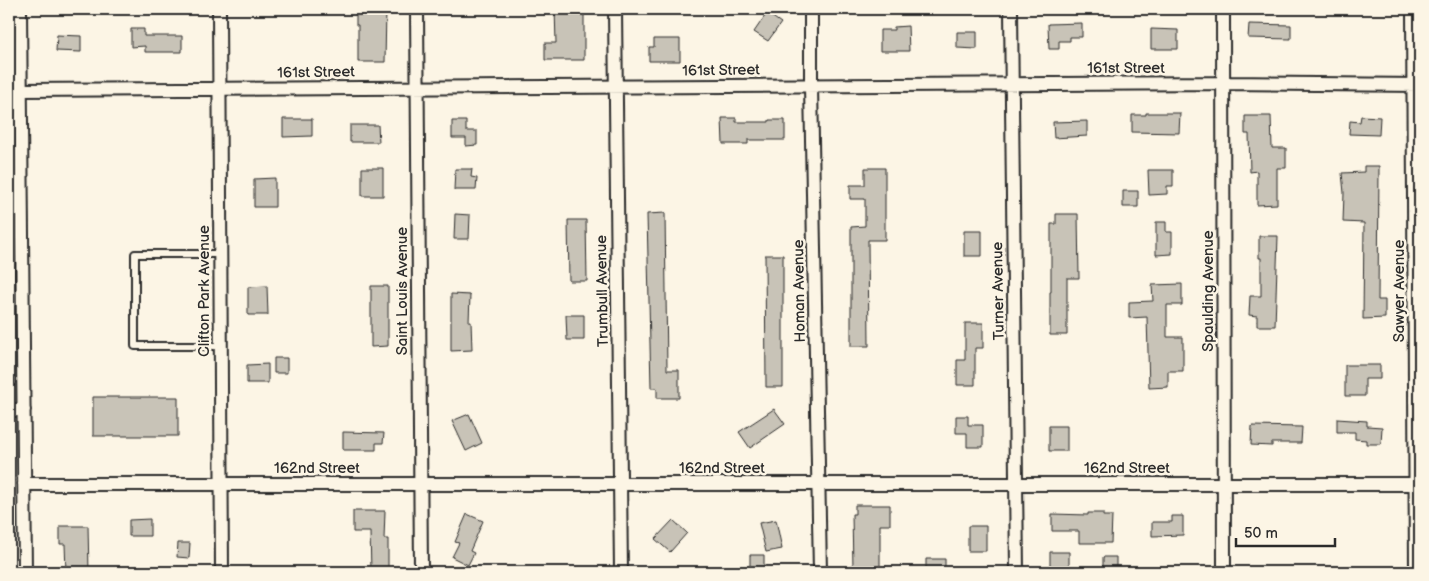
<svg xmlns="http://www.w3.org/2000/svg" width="1429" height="581" viewBox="0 0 1429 581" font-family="'Balsamiq Sans',sans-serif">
	<rect width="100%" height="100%" fill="#fcf5e5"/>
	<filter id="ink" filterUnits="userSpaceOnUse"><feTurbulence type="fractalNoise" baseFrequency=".02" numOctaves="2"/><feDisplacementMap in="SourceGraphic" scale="10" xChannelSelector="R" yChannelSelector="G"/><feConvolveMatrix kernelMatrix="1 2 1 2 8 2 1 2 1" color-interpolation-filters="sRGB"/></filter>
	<g filter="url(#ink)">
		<path fill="#c8c3b7" stroke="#2b2b2b" d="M356,9L386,10L385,62H358V25H356Z
			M555,9H584V60H545V43H556Z
			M767,13L781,23L768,41L754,32Z
			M1082,23V37H1070V41H1059V49H1049L1048,24Z
			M1249,24L1291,25V39L1248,38Z
			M908,26L909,51H880V30H894V27Z
			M131,29H144V36H182V52H145V46L131,47Z
			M1151,29L1178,30V49H1151Z
			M957,32H977V49L957,48Z
			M57,35L81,36V52L56,51Z
			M654,39H680V61H649V47H654Z
			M1146,113H1180L1179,133L1132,132V115H1146Z
			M1245,116H1271L1272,148H1286V168H1277V204L1257,205V171L1250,172L1249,134H1245Z
			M1361,116L1380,117L1379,135L1349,134L1350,121L1360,122Z
			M722,118H736V122H769V120H785V140H748V144H723Z
			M283,119H312V136L283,137Z
			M452,121H466V131H477V145L466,146V138H452Z
			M1087,121V136L1054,138L1053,122Z
			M350,125H378L379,142H350Z
			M1364,166H1379L1378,300H1385V318L1363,319L1364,223L1343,222L1344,193L1342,173L1364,172Z
			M362,168H383V196H362Z
			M865,168H885V240H868L869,346H851V227L865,226V199H850V185H865Z
			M455,169H472L471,177L477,178L476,190H454Z
			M1148,170H1173V186H1167V194L1149,195Z
			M275,178V207H254V179Z
			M1123,191H1138V207H1123Z
			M665,213L667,370H679V398H657V388H651L647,214Z
			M455,214L470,215L469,239H454Z
			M1056,214H1078L1079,278H1067V335H1050V292H1051V224H1056Z
			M568,220H586L587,281H569Z
			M1156,222H1166V232H1172V254L1156,255Z
			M964,231H982V256H964Z
			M1259,236H1278L1275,326H1257V316L1249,315L1250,296H1261V258H1259Z
			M765,255H783V387H766Z
			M1182,284V305H1167V337H1183V371H1168V387L1149,388L1147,317L1129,318V302L1153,301L1152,285Z
			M267,286L268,315H248V287Z
			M371,286H388V346L371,347Z
			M451,294L470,295L469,322H471L472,350L451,351Z
			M566,315H584V340H567Z
			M965,323H983V348H975V385H957V360H965Z
			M274,358H287V373H274Z
			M268,364V383H247V365Z
			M1345,365H1380V379H1365V396H1345Z
			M93,397H178V436H93Z
			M774,409L785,424L750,448L739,432Z
			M469,414L482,443L466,451L452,421Z
			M956,416H968V425H983V447H967V433H956Z
			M1337,419L1367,421V426L1382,427L1381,444H1366V440L1355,439V432H1337Z
			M1049,426H1067V451H1049Z
			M1252,426L1302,427L1301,443H1272V446L1251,445Z
			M343,432L384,433L383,443H376V450H343Z
			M855,505H890V525H880V568H853L852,514H855Z
			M353,511H385L384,539H388V569L371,570L370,532H353Z
			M1088,513H1103V516H1112L1111,543H1079V531H1052V514L1088,515Z
			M467,514L483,521L470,551L474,553L468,565L452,557L459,543L455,542Z
			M1172,516H1183V535L1152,536V522H1172Z
			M150,519V536H129V520Z
			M673,520L687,533L670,552L655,539Z
			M776,520L782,549L766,552L759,523Z
			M60,526H88L89,572H66L65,544H60Z
			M968,526H986V551H968Z
			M178,543H190L189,558L177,557Z
			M1050,552H1069V568H1050Z
			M750,555H764V567H750Z
			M1103,557H1116V569H1103Z
			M926,559H945V572H926Z"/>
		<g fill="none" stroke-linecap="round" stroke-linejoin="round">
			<defs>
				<path id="lane" d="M220,254H135V346H221"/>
				<path id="street" d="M20,9L25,572
					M219,9L222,572
					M417,9L421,572
					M615,9L621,572
					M811,9V86L820,572
					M1011,9L1017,572
					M1223,9L1224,572
					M1413,9L1416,572
					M21,90L1223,83L1420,85
					M9,410H24
					M24,484H1420"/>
			</defs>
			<use href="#lane" stroke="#2b2b2b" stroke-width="10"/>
			<use href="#street" stroke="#2b2b2b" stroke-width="16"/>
			<use href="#lane" stroke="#fcf5e5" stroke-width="6"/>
			<use href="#street" stroke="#fcf5e5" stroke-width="12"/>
		</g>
	</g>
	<g text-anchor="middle" stroke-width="5" stroke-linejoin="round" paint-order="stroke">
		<g font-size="15" fill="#2b2b2b" stroke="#fcf5e5">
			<text x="1126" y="73">161st Street</text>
			<text transform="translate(721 70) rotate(-1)" y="5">161st Street</text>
			<text transform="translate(316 72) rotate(-1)" y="5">161st Street</text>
			<text transform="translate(204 291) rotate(-90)" y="5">Clifton Park Avenue</text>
			<text transform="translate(402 291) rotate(-90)" y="5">Saint Louis Avenue</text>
			<text transform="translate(602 291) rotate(-91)" y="5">Trumbull Avenue</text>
			<text transform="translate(799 291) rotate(-91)" y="5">Homan Avenue</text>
			<text transform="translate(998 291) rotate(-91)" y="5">Turner Avenue</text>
			<text transform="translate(1208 291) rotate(-90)" y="5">Spaulding Avenue</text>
			<text transform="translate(1399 291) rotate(-90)" y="5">Sawyer Avenue</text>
			<text x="317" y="473">162nd Street</text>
			<text x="722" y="473">162nd Street</text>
			<text x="1127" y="473">162nd Street</text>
		</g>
	</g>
	<rect width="1429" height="581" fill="none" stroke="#fcf5e5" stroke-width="30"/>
	<rect x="15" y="15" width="1399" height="551" fill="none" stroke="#2b2b2b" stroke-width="2" filter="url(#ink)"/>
	<path d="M1236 538v8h99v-8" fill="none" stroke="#2b2b2b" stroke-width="2.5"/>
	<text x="1244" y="538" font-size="15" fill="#2b2b2b" stroke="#fcf5e5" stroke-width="4" paint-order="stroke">50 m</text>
</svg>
